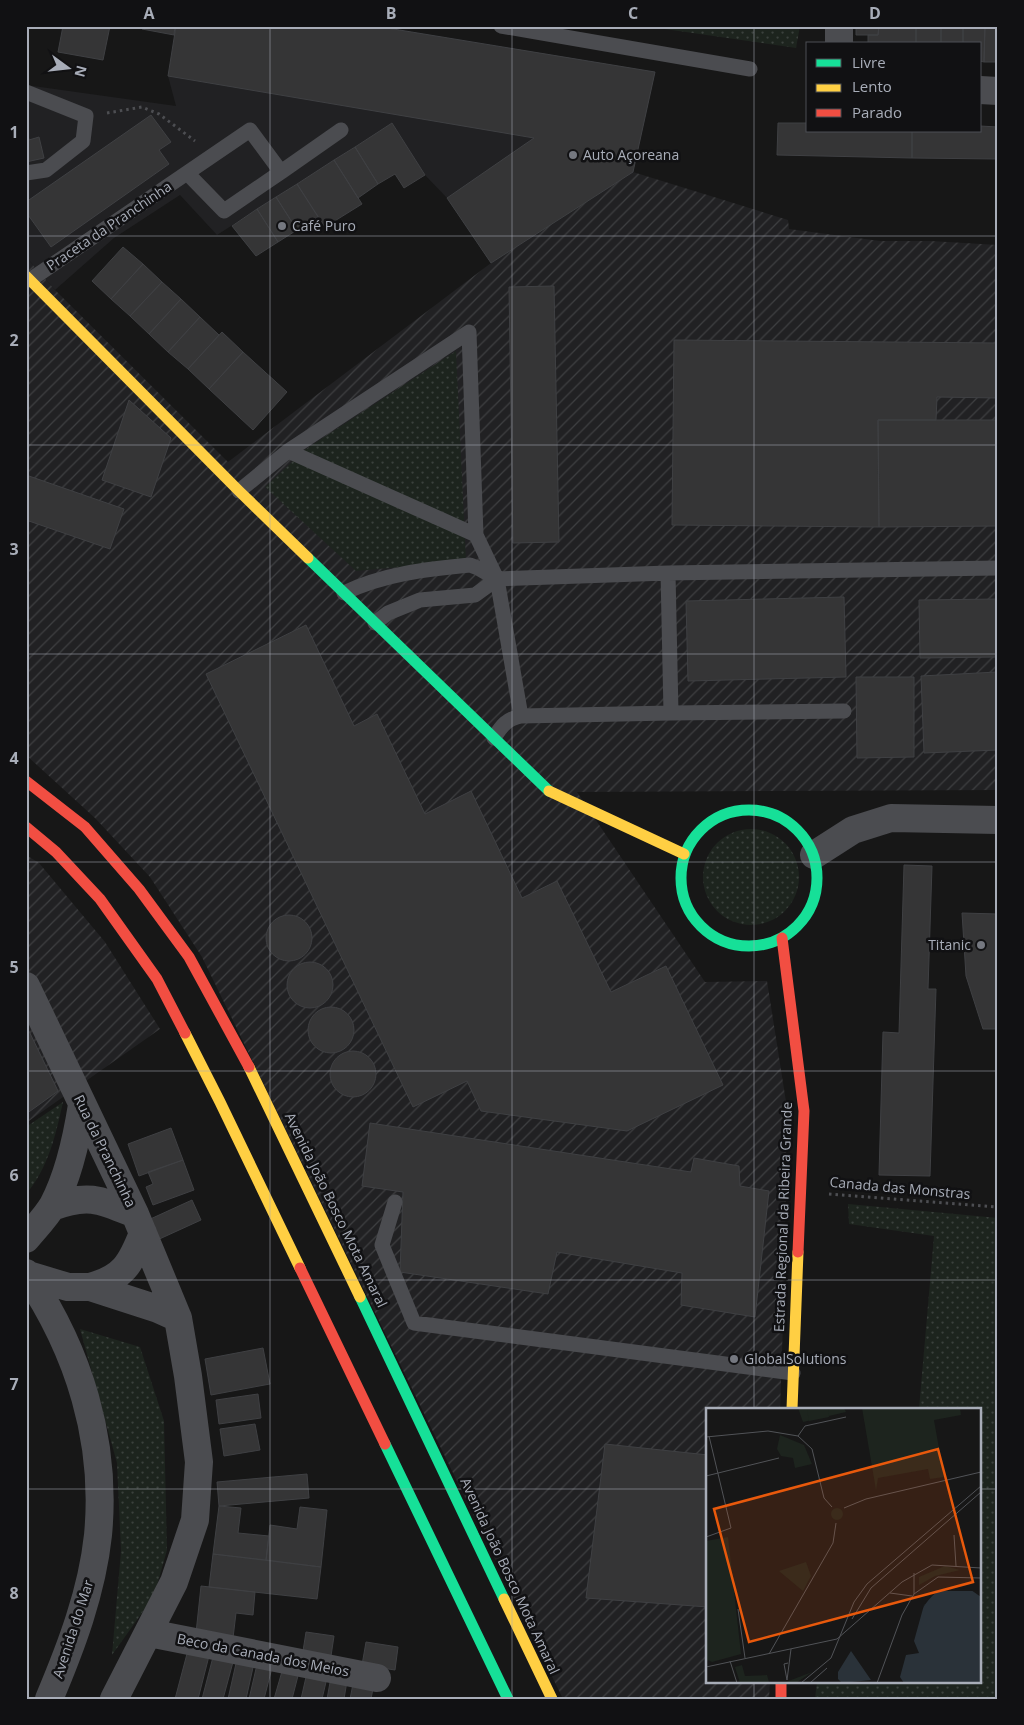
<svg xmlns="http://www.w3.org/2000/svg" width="1024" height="1725" viewBox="0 0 1024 1725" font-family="'Open Sans',sans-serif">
	<defs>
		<pattern id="industrial-furrows" width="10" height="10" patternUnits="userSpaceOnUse" patternTransform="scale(1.25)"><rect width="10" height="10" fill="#212123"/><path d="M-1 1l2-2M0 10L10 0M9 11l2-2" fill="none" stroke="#3e3f41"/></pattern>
		<pattern id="grass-dots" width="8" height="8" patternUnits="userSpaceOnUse" patternTransform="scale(1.25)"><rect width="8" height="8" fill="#1d241e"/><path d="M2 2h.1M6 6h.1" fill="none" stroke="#3b413d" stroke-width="1.8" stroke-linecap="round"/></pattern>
	</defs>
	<rect width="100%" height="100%" fill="#171717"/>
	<path fill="#212123" d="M375,26L655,72L633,172L491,263L447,198L425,175L392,123L217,235L180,195L114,238L55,290L26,257V85L176,106L168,76Z"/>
	<path fill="url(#industrial-furrows)" d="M633,172L788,220L789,229L880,241H931L998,245V790L577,792L705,982L767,981L787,1108L784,1294L780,1409H708V1681H770L769,1699H563L202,957L150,877L95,818L26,755V257L55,290L228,462L491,263Z
		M26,855L39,863L105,942L160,1029L26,1123Z"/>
	<path fill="url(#grass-dots)" d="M644,26H800L796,48Z
		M456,351L466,561L356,571L265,487L306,449Z
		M703 877a48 48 0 1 1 96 0a48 48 0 1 1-96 0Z
		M63,1102C56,1134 48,1169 26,1194V1127Z
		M848,1204L998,1218V1699H815L817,1681H980V1409H919L934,1236L849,1224Z
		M80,1329L140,1347L164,1421L167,1550L154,1596L112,1655L121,1551L117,1463Z"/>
	<path fill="#353536" stroke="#3f4043" d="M63,26H110L103,60L58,52Z
		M142,26H175L174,35L142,29Z
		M176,26H375L655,72L633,172L491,263L447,198L534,138L168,76Z
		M856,26H879L878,35H856Z
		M879,26H916V44H868V35H878Z
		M916,26H941V44H916Z
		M941,26H963V44H941Z
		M963,26H985L984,62L980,61V44H963Z
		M985,26H998V62H984Z
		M151,115L171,142L159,150L169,164L51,247L26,212V202Z
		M392,123L425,175L404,188L395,174L378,184L355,147Z
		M778,123H808V131H912V158L777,155Z
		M26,125L29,140L39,137L44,158L26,162Z
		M980,126L998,127V159L912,158V131H980Z
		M355,147L378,184L358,198L334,160Z
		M334,160L362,204L325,227L297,184Z
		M297,184L318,217L297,230L276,197Z
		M276,197L297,230L278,242L257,209Z
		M257,209L278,242L256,256L232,226Z
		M123,247L143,264L111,299L92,281Z
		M143,264L162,282L130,316L111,299Z
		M162,282L181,299L149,334L130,316Z
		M554,286L559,542L513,543L509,287Z
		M181,299L200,317L168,352L149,334Z
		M200,317L219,335L188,369L168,352Z
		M222,332L243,352L209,389L188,369Z
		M674,340L998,343V398L937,397L936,420H878L879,527L672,525Z
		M243,352L287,392L253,430L209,389Z
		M129,400L171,438L151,497L102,480Z
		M878,420H998V526L879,527Z
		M26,475L124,509L110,549L26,520Z
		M844,597L846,677L688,681L686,601Z
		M998,599V657L920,658L919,600Z
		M306,625L354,726L377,714L425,814L471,791L522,898L557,881L611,992L666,966L723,1085L627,1131L481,1111L467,1081L413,1107L206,674Z
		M997,672L998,750L924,753L921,676Z
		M856,677H914V757L857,758Z
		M904,865L932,866L928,989H936L930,1176L879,1175L883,1032L899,1033Z
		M962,913L998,914V1029H983L966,976Z
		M266 938a23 23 0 1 1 46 0a23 23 0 1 1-46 0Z
		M287 985a23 23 0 1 1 46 0a23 23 0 1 1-46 0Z
		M308 1030a23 23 0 1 1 46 0a23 23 0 1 1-46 0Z
		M26,1025L58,1091L26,1114Z
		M330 1074a23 23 0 1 1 46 0a23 23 0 1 1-46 0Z
		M370,1123L691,1172L694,1158L739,1166L740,1186L769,1191L755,1317L681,1305L682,1273L557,1252L548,1294L400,1272L403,1192L362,1186Z
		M171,1128L183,1160L139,1176L128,1144Z
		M183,1160L194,1190L153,1205L146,1187L153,1184L148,1172Z
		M192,1200L201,1220L155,1241L146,1221Z
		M263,1348L270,1384L211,1395L205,1359Z
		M258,1394L261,1418L219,1424L216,1400Z
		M255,1424L260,1450L224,1456L220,1429Z
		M605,1444L708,1455V1607L586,1598Z
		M307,1474L309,1498L219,1506L217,1482Z
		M219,1506L241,1508L238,1533L269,1536L266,1560L213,1554Z
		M300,1507L327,1510L321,1567L266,1560L270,1525L297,1529Z
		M213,1554L321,1567L317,1599L209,1587Z
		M201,1586L255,1592L253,1615L236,1613L233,1638L196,1633Z
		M306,1632L334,1636L331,1656L303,1651Z
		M366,1642L398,1647L395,1670L362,1665Z
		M188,1650L209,1656L198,1699H175Z
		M213,1657L233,1662L223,1699H202Z
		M237,1659L254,1663L246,1699H228Z
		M258,1660L273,1664L264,1699H249Z
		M283,1668L299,1672L292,1699H274Z
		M306,1677L326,1682L322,1699H301Z
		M331,1677L347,1681L344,1699H327Z
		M354,1679L374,1683L371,1699H350Z"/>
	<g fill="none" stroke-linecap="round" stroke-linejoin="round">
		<path stroke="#4d4e52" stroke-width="3" stroke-dasharray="2.5 4" stroke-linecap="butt" d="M107,113L142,107L159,114L195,141
			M829,1194L998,1207"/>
		<path stroke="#4b4c50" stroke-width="15" d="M501,26L750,69
			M26,92L86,116L83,141L46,170L26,173
			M281,172L341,130
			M30,280L250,130L281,172L224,211L187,173
			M469,332L476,535L288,451Z
			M239,491L288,451
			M476,535L497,579
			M668,573L671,713L521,716L497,579L668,573L998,568
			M344,593C383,574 427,569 470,565L478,568L497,579
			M375,623L388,613L420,600L475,595L497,579
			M671,713L844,711
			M494,738C502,725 507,719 521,716
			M395,1202L382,1245L414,1323L793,1373"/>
		<path stroke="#4b4c50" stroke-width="28" d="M839,44V26
			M980,90L998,91
			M814,855L853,830L891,818L998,820
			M26,986L135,1214L178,1318L188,1376L199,1462L195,1520L174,1582L114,1699
			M52,1207C88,1193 101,1200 135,1214
			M26,1239C35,1228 46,1217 53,1205C68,1177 77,1137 82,1105
			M26,1273C79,1351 107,1441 98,1535C92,1592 71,1647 49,1699
			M28,1275L68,1287H90L158,1309L178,1318
			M90,1287C123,1278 131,1264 143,1233
			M149,1633L377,1678"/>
		<path stroke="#16e098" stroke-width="11" d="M308,558L549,791
			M681 878a68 68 0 1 1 136 0a68 68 0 1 1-136 0Z
			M360,1297L504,1599
			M385,1444L508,1699"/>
		<path stroke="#ffcf43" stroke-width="11" d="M26,276L239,491L308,558
			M549,791L684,854
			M185,1033L220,1102L300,1268
			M249,1067L360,1297
			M792,1409L798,1252
			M504,1599L552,1699"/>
		<path stroke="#f24e42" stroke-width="11" d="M26,781L85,827L139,889L189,957L249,1067
			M26,827L56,852L100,899L157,979L185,1033
			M782,938L804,1111L798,1252
			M300,1268L385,1444
			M781,1681V1699"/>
	</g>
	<path fill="none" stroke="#a8adb8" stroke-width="1" stroke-opacity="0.55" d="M270,26V1699M512,26V1699M754,26V1409M26,236H998M26,445H998M26,654H998M26,862H998M26,1071H998M26,1280H998M26,1489H708M980,1489H998M754,1681V1699"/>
	<g fill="#757880" stroke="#111113" stroke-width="2">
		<circle cx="573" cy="155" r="5"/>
		<circle cx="282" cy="226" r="5"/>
		<circle cx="981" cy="945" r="5"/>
		<circle cx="734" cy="1359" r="5"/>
	</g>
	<g text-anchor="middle" stroke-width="5" stroke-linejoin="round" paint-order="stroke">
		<g font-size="14" fill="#a8adb8" stroke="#111113" text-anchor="start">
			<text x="583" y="160">Auto Açoreana</text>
			<text x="292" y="231">Café Puro</text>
			<text x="971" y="950" text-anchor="end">Titanic</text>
			<text x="744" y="1364">GlobalSolutions</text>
		</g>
		<g font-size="14" fill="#a8adb8" stroke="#111113">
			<text transform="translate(109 226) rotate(-34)" y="5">Praceta da Pranchinha</text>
			<text transform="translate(105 1151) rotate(64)" y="5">Rua da Pranchinha</text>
			<text transform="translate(900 1188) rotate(5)" y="5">Canada das Monstras</text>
			<text transform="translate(336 1210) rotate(64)" y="5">Avenida João Bosco Mota Amaral</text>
			<text transform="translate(783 1217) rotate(-88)" y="5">Estrada Regional da Ribeira Grande</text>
			<text transform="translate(510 1576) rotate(65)" y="5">Avenida João Bosco Mota Amaral</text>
			<text transform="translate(73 1629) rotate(-72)" y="5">Avenida do Mar</text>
			<text transform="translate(263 1655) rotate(11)" y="5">Beco da Canada dos Meios</text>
		</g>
	</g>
	<g transform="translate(706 1408)">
		<rect width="275" height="275" fill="#171717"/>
		<path d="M156,0H254L255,7L228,12L238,69L224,71L222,61L172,70L170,82ZM74,27L98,37L106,56L89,60L87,50L75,48L71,41ZM125 106a6 6 0 1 1 12 0a6 6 0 1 1-12 0ZM22,129L35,246L6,254L2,252L0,256V133ZM100,154L105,168L97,183L73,163ZM239,158L254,162L229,168L213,177V169ZM36,257L39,268L61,267L63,274H80L106,264L90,275H34L29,259Z" fill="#1d241e"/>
		<path d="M92,0H138L140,4L97,14Z" fill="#1d241e"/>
		<path d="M122,0L123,9L103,13L101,2Z" fill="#1d241e"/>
		<path d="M246,181L265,182L275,189V275H198L194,269L200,247L213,245L208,233L218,197L229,185ZM145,243L165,272L136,275L132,271V264Z" fill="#2a3239"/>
		<path d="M246,179L272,183H234L225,188L216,201L224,186Z" fill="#171717"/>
		<path fill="none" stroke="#515357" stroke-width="1" d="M92,28L99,18L140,9M0,29L62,23L92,28L106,41L118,90L126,99M0,68L73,50M138,100L160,91L275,64M248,127L250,158M0,129L25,120L3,28M184,185L206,188M208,186V165M32,201L39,250M146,211L165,180L275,84M63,246L127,135L130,115M24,253L31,275M82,255L78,256L81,272L85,241M0,259L131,231L196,174L226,157L275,160M95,275L125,250L148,194L161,176L275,78M104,275L121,260M171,275L196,207L208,186L232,169L275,170"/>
		<path fill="#e8590c" fill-opacity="0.15" stroke="#e8590c" stroke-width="2.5" d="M232,41L267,174L43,234L8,101Z"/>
		<rect width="275" height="275" fill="none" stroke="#a8adb8" stroke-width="2.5"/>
	</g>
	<rect width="1024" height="1725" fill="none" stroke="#111113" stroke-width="55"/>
	<rect x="806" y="42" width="175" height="90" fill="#111113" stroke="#4d4f55"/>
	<rect x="816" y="59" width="25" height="8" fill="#16e098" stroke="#4d4f55"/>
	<text x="852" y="68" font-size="15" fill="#a8adb8">Livre</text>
	<rect x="816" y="84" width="25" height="8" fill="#ffcf43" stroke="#4d4f55"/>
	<text x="852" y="92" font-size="15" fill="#a8adb8">Lento</text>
	<rect x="816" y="109" width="25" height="8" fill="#f24e42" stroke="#4d4f55"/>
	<text x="852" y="118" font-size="15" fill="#a8adb8">Parado</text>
	<g transform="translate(68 68) rotate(105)" stroke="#111113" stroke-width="4" paint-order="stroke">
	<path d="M0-4L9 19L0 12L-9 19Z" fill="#a8adb8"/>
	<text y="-8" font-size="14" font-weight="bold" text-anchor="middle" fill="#a8adb8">N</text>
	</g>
	<rect x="28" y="28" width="968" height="1670" fill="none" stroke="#a8adb8" stroke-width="2"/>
	<g font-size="16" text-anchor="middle" font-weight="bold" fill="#a8adb8">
		<text x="149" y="19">A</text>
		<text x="391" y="19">B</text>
		<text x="633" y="19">C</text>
		<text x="875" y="19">D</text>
		<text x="14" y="138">1</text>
		<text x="14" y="346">2</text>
		<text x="14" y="555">3</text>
		<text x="14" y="764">4</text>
		<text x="14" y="973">5</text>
		<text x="14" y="1181">6</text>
		<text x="14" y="1390">7</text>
		<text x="14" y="1599">8</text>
	</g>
</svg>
